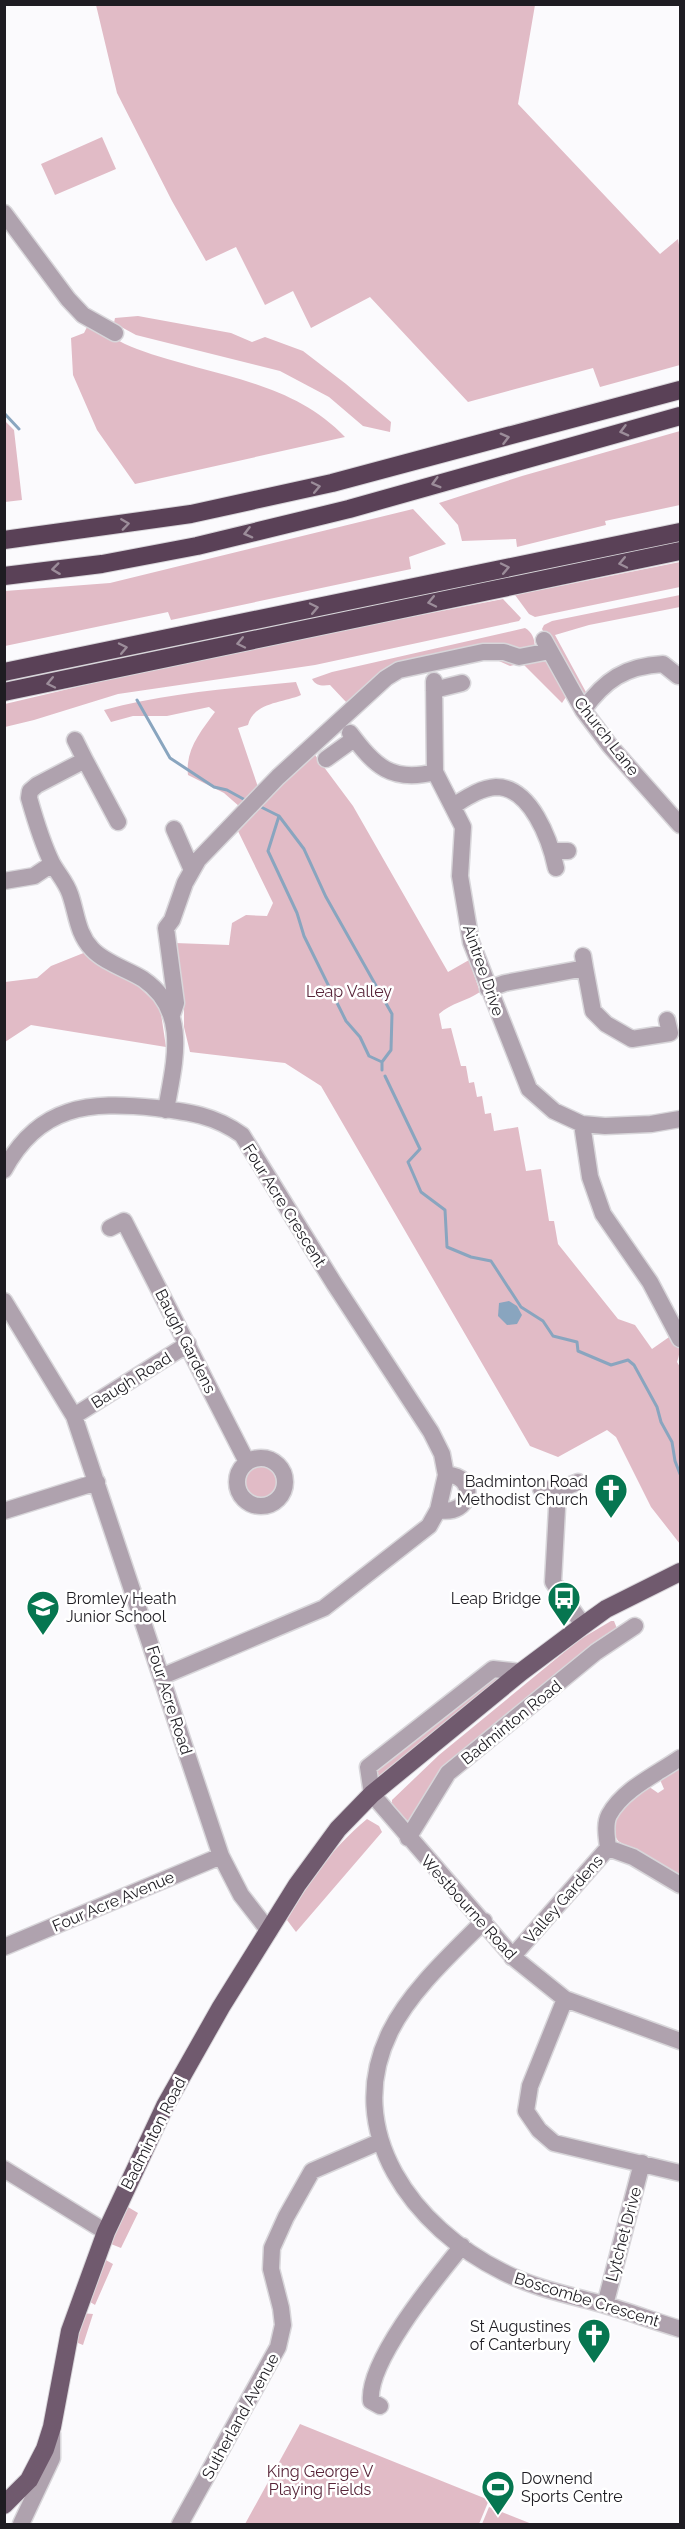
<svg xmlns="http://www.w3.org/2000/svg" width="685" height="2529" viewBox="0 0 685 2529" font-family="Raleway,sans-serif">
	<rect width="100%" height="100%" fill="#fbfafd"/>
	<path fill="#e1bbc6" d="M96,5H535L518,104L660,254L678,239L680,251V365L600,387L593,368L468,402L370,297L311,328L293,291L265,305L236,247L206,261L172,201L117,93Z
		M102,137L116,169L55,195L41,164Z
		M138,316L231,333L252,342L265,337L303,351L346,384L391,422L390,432L363,426L329,397L280,371L136,335L114,323L115,318Z
		M89,323C104,332 120,343 137,349C209,376 290,379 345,437L135,484L97,430L73,375L71,338L84,333Z
		M5,421L14,430L22,500L5,502Z
		M680,431V505L605,521L606,525L517,547L516,539L462,541L458,525L439,503L522,476Z
		M413,509L446,544L409,557L411,569L171,620L168,612L5,646V591L110,583Z
		M680,562V587L535,617L529,614L515,595Z
		M680,595V607L589,625L555,635L587,694L578,693L542,629L544,625L552,621Z
		M503,599L521,618L519,621L315,665L118,694L34,720L5,727V704L195,659Z
		M525,628C534,633 536,643 534,653L395,669L347,703L330,685C322,686 316,686 312,679L332,672Z
		M490,657L542,658L547,663L566,697L562,703L522,663L510,666Z
		M296,682L301,695C283,703 254,702 248,725L238,728L258,787L240,807L224,793L188,775C185,750 201,731 215,712L209,707L167,716H133L111,722L104,710C166,693 232,688 296,682Z
		M312,751L353,806L448,972L469,960L480,992C467,1001 451,1003 439,1014L442,1029L451,1028L461,1066H466L469,1083L474,1082L477,1097L482,1096L485,1114L491,1113L494,1131L518,1127L526,1171L541,1169L549,1221H554L558,1244L618,1319L635,1325L652,1349L672,1335C680,1345 681,1351 677,1362L680,1367V1544L651,1507L616,1437L607,1430L558,1457L530,1446L321,1086L285,1063L190,1052L184,1027V1002L175,943L229,945L232,923L246,915L267,916L273,903L237,829Z
		M86,952L135,983L160,1007L166,1047L31,1025L5,1042V982L37,978L51,966Z
		M241 1482a20 20 0 1 1 40 0a20 20 0 1 1-40 0Z
		M611,1621H614L618,1631L447,1771L413,1821H406L392,1808V1800L439,1755L579,1640Z
		M496,1676L502,1681L376,1778L373,1775L382,1761Z
		M680,1765V1877L618,1841L614,1834V1815L648,1786L658,1793L664,1789L661,1782L662,1776Z
		M367,1819L379,1826L382,1832L296,1932L287,1920C313,1877 328,1852 367,1819Z
		M128,2207L138,2213L121,2248L111,2244Z
		M104,2259L113,2264L95,2305L87,2300Z
		M81,2313L93,2314L83,2345L73,2341Z
		M300,2424L489,2500L479,2524H245Z
		M489,2507L532,2524H482Z"/>
	<path fill="#89a5bf" d="M509,1301L517,1306L522,1315L517,1324L507,1325L498,1316L499,1303Z"/>
	<g fill="none" stroke-linecap="round" stroke-linejoin="round">
		<path stroke="#89a5bf" stroke-width="3" d="M4,413L19,429
			M137,700L170,758L214,787L227,790L247,801
			M259,806L279,816L304,849L326,897L392,1014L391,1050L382,1062V1070
			M279,816L268,851L297,913L304,936L346,1021L360,1037L369,1056L382,1062
			M385,1076L420,1149L408,1162L421,1192L445,1210L447,1247L471,1257L491,1261L521,1307L543,1321L553,1336L577,1342L578,1351L611,1365L628,1360L634,1365L657,1407L661,1422L672,1442L675,1461L680,1474"/>
		<defs>
			<path id="minor" d="M4,213L68,299L83,315L115,333
				M544,640L583,710L610,746L680,825
				M434,681L435,772L463,827L460,876L471,942L529,1089L554,1111L582,1124L605,1126L651,1124L680,1119
				M434,690L462,683
				M583,710C605,680 625,666 663,664L678,676
				M350,733C375,766 391,783 435,772
				M75,740L85,760L37,785L30,791L29,798C35,819 42,843 52,863C58,874 66,882 70,894C77,914 77,933 92,949C105,963 127,969 143,979C190,1011 174,1063 166,1110
				M326,759L354,739
				M85,760L118,822
				M453,806C466,798 480,788 496,787C531,787 550,840 556,868
				M174,829L192,870
				M553,851H568
				M4,881L34,876L52,864
				M585,968L593,1011L606,1024L632,1039L670,1033L667,1020
				M488,989L505,983L585,968L583,956
				M172,1015L176,1003L166,928L172,920L185,883L198,860L278,777L386,678L399,670L483,652H504L519,657L550,651
				M582,1124L590,1177L603,1214L650,1282L680,1339
				M4,1170C39,1105 89,1101 156,1108C189,1112 214,1115 242,1135L335,1285L431,1432L442,1454L446,1475L438,1510L429,1526L324,1608L163,1676
				M110,1228L124,1221L247,1462
				M4,1301L74,1416L221,1856L241,1895L269,1931
				M74,1416L188,1344
				M237 1482a24 24 0 1 1 48 0a24 24 0 1 1-48 0Z
				M578,1482L558,1490L553,1582L583,1625
				M541,1489L558,1490
				M438,1510C473,1517 478,1474 446,1475
				M4,1511L97,1482
				M521,1672L493,1669L368,1767L372,1794L514,1958L565,1999L680,2041
				M408,1838L448,1773L596,1652L635,1626
				M608,1848C607,1837 604,1825 609,1815C623,1789 657,1774 680,1758
				M484,1921C452,1953 410,1991 390,2032C341,2132 414,2228 503,2272C534,2288 569,2295 602,2304C629,2312 654,2321 680,2329
				M4,1947L221,1856
				M512,1957L608,1848L633,1857L680,1885
				M565,1999L530,2086L526,2111L539,2130L554,2143L680,2173
				M4,2169L106,2232
				M605,2305L642,2163
				M380,2406L371,2401C367,2361 437,2277 462,2246
				M21,2524L52,2458V2433
				M180,2524L278,2347L283,2325L281,2308L271,2269L272,2248L286,2217L312,2171L379,2142"/>
			<path id="major" d="M4,2505L29,2480L45,2449L52,2427L70,2331L106,2232L165,2106L221,2007L297,1885L338,1829L372,1794L521,1672L581,1627L606,1609L680,1572"/>
			<path id="highway" d="M4,540L191,514L332,483L680,390
				M4,576L102,564L197,546L349,509L680,416
				M4,672L680,532
				M4,692L680,551"/>
		</defs>
		<use href="#minor" stroke="#d8d6da" stroke-width="19"/>
		<use href="#major" stroke="#d8d6da" stroke-width="20"/>
		<use href="#highway" stroke="#d8d6da" stroke-width="20"/>
		<use href="#minor" stroke="#afa2ae" stroke-width="16"/>
		<use href="#major" stroke="#705a6e" stroke-width="18"/>
		<use href="#highway" stroke="#5a4157" stroke-width="18"/>
	</g>
	<defs><path id="oneway-chevron" d="M-2-3.5L2.5 0L-2 3.5" fill="none" stroke-width="1.6" stroke-linecap="round" stroke-linejoin="round" transform="scale(1.5)"/></defs>
	<g stroke="#9c8d9a">
		<use href="#oneway-chevron" transform="translate(624 431) rotate(165)"/>
		<use href="#oneway-chevron" transform="translate(505 438) rotate(-15)"/>
		<use href="#oneway-chevron" transform="translate(436 483) rotate(164)"/>
		<use href="#oneway-chevron" transform="translate(316 487) rotate(-12)"/>
		<use href="#oneway-chevron" transform="translate(125 524) rotate(-8)"/>
		<use href="#oneway-chevron" transform="translate(248 533) rotate(166)"/>
		<use href="#oneway-chevron" transform="translate(623 563) rotate(168)"/>
		<use href="#oneway-chevron" transform="translate(505 568) rotate(-12)"/>
		<use href="#oneway-chevron" transform="translate(56 569) rotate(173)"/>
		<use href="#oneway-chevron" transform="translate(432 602) rotate(168)"/>
		<use href="#oneway-chevron" transform="translate(314 608) rotate(-12)"/>
		<use href="#oneway-chevron" transform="translate(241 643) rotate(168)"/>
		<use href="#oneway-chevron" transform="translate(123 648) rotate(-12)"/>
		<use href="#oneway-chevron" transform="translate(51 683) rotate(168)"/>
	</g>
	<defs>
		<symbol id="church-pin" viewBox="-11 -11 22 30"><path d="M0 17L-7.5 6A9.5 9.5 0 1 1 7.5 6Z" fill="#067650" stroke="#fff"/><path d="M-1.2-6h2.4v3.5h3.3v2.4h-3.3V6h-2.4V-.1h-3.3v-2.4h3.3Z" fill="#fff"/></symbol>
		<symbol id="bus-pin" viewBox="-11 -11 22 30"><path d="M0 17L-7.5 6A9.5 9.5 0 1 1 7.5 6Z" fill="#067650" stroke="#fff"/><path d="M-5-6H5V4H4V6H2V4H-2V6H-4V4H-5ZM-3.5-4V0h7V-4ZM-3.5 1.2v1.5H-2V1.2ZM2 1.2v1.5H3.5V1.2Z" fill="#fff"/></symbol>
		<symbol id="school-pin" viewBox="-11 -11 22 30"><path d="M0 17L-7.5 6A9.5 9.5 0 1 1 7.5 6Z" fill="#067650" stroke="#fff"/><path d="M0-5L7-2L0 1L-7-2ZM-4 1L0 2.5L4 1V4Q0 6-4 4Z" fill="#fff"/></symbol>
		<symbol id="stadium-pin" viewBox="-11 -11 22 30"><path d="M0 17L-7.5 6A9.5 9.5 0 1 1 7.5 6Z" fill="#067650" stroke="#fff"/><path d="M0-5a6.5 5 0 1 0 0 10a6.5 5 0 1 0 0-10ZM-3.5-1.8h7v3.6h-7Z" fill="#fff"/></symbol>
	</defs>
	<g fill-rule="evenodd">
		<use href="#church-pin" x="592" y="1471" width="38" height="52"/>
		<use href="#bus-pin" x="545" y="1579" width="38" height="52"/>
		<use href="#school-pin" x="24" y="1588" width="38" height="52"/>
		<use href="#church-pin" x="575" y="2316" width="38" height="52"/>
		<use href="#stadium-pin" x="479" y="2468" width="38" height="52"/>
	</g>
	<g text-anchor="middle" stroke-width="5" stroke-linejoin="round" paint-order="stroke">
		<g font-size="16" fill="#1e1c22" stroke="#fff">
			<text transform="translate(607 736) rotate(52)" y="6">Church Lane</text>
			<text transform="translate(484 970) rotate(71)" y="6">Aintree Drive</text>
			<text transform="translate(285 1205) rotate(58)" y="6">Four Acre Crescent</text>
			<text transform="translate(186 1341) rotate(63)" y="6">Baugh Gardens</text>
			<text transform="translate(131 1380) rotate(-32)" y="6">Baugh Road</text>
			<text transform="translate(170 1700) rotate(72)" y="6">Four Acre Road</text>
			<text transform="translate(511 1722) rotate(-39)" y="6">Badminton Road</text>
			<text transform="translate(563 1899) rotate(-49)" y="6">Valley Gardens</text>
			<text transform="translate(113 1901) rotate(-23)" y="6">Four Acre Avenue</text>
			<text transform="translate(469 1907) rotate(48)" y="6">Westbourne Road</text>
			<text transform="translate(153 2133) rotate(-63)" y="6">Badminton Road</text>
			<text transform="translate(623 2234) rotate(-75)" y="6">Lytchet Drive</text>
			<text transform="translate(587 2299) rotate(17)" y="6">Boscombe Crescent</text>
			<text transform="translate(240 2416) rotate(-61)" y="6">Sutherland Avenue</text>
		</g>
		<g font-size="16" fill="#582539" stroke="#fff">
			<text x="349" y="997">Leap Valley</text>
			<text x="320" y="2477">King George V<tspan x="320" dy="18">Playing Fields</tspan></text>
		</g>
		<g font-size="16" fill="#1e1c22" stroke="#fff" text-anchor="end">
			<text x="588" y="1487">Badminton Road<tspan x="588" dy="18">Methodist Church</tspan></text>
			<text x="66" y="1604" text-anchor="start">Bromley Heath<tspan x="66" dy="18">Junior School</tspan></text>
			<text x="541" y="1604">Leap Bridge</text>
			<text x="571" y="2332">St Augustines<tspan x="571" dy="18">of Canterbury</tspan></text>
			<text x="521" y="2484" text-anchor="start">Downend<tspan x="521" dy="18">Sports Centre</tspan></text>
		</g>
	</g>
	<rect width="685" height="2529" fill="none" stroke="#1e1c22" stroke-width="12"/>
</svg>
